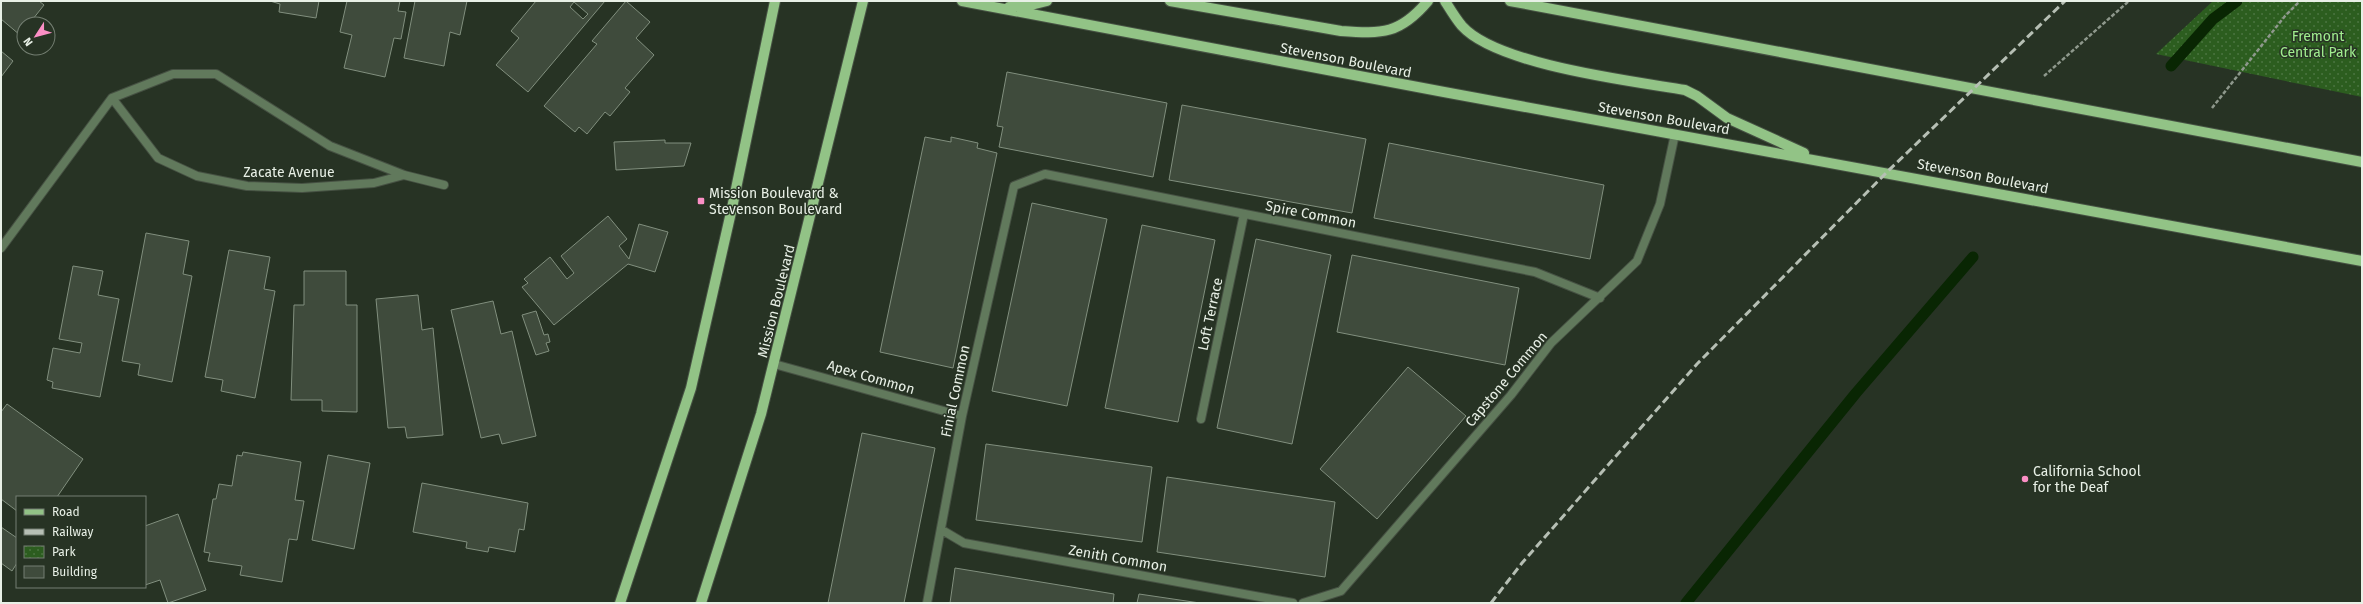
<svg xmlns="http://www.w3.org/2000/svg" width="2363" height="604" viewBox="0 0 2363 604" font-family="'Fira Sans',sans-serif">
	<defs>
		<pattern id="park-dots" width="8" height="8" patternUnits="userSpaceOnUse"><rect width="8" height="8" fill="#2c5d1f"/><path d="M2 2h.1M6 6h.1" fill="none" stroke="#4b7540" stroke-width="1.8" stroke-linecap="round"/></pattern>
	</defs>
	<rect width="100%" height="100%" fill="#273324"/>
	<path fill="url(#park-dots)" d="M2213,1H2362V97L2156,54Z"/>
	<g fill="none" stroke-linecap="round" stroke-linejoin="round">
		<path stroke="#092603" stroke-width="11" d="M2171,66L2213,19L2237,1
			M1686,603L1856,393L1973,257"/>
	</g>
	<path fill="#3f4b3c" stroke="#818f7e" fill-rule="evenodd" d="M1,1H39L44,5L29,24H24V30L20,35L1,19Z
		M270,1H319L316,18L279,12L280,4Z
		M347,1H400L398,11L406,12L401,39L394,38L385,77L344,68L352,35L340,32Z
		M415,1H467L460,35L450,32L444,66L404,58Z
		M536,1H605L528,92L496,65L519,38L511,31ZM574,2L588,14L583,19L570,7Z
		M626,1L650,22L636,38L654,55L625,88L630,92L610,116L605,112L587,134L579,127L575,132L544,106L597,44L592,41Z
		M1,51L13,61L1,77Z
		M1007,72L1167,103L1153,177L999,147L1003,127L997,126Z
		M1182,105L1366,139L1352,213L1169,180Z
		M925,137L951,142V137L978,143L977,148L997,153L953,368L880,352Z
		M665,140V143H691L684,166L616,170L614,142Z
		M1389,143L1604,185L1590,259L1374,218Z
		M1032,203L1107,219L1067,406L992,391Z
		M608,216L627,239L619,246L629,259L639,224L668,232L655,272L628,264L554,325L522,287L528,283L524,279L550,257L567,279L574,273L561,256Z
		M1142,225L1215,240L1178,422L1105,408Z
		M146,233L189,241L183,274L192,276L172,382L138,375L140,364L122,361Z
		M1256,239L1331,255L1292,444L1217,428Z
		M229,250L270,257L264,289L275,291L255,398L221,391L223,380L205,377Z
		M1352,255L1519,288L1505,365L1337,332Z
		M73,266L103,271L98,295L119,299L100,397L52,388L53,382L47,380L53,348L80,353L82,343L59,339Z
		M304,271H346V305H357V412L322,411V400H291L294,305H304Z
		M418,295L422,330L433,328L443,435L407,438L405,427L388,428L376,299Z
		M493,301L501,334L512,331L536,436L502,444L499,434L481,438L451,310Z
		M536,311L544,335L548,334L550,342L546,343L549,351L536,355L522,315Z
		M1408,367L1466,416L1377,519L1320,469Z
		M7,404L83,459L57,497H17V511L1,499V412Z
		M862,433L935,448L904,603H828Z
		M986,444L1152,467L1142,542L976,520Z
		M243,452L301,462L295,500L304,501L297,540L289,539L282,582L240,575L242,566L208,561L210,553L204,552L213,499H216L219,484L232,486L237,455L242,456Z
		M328,455L370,463L354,549L312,540Z
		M1167,477L1335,502L1325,577L1157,552Z
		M422,483L528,503L524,530L519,529L515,552L489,547L488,552L466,548L467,542L413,532Z
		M178,514L206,590L168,603L160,580L145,585V526Z
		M1,527L17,538V563L12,571L1,563Z
		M955,568L1114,594L1113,603H950Z
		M1139,594L1200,603H1137Z"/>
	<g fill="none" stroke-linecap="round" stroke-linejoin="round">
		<defs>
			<path id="minor" d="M112,98L158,158L197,176L247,186L302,188L374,183L404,175
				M1,248L112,98L173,74H216L330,146L404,175L444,185
				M774,364L962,416
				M1201,419L1244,214
				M942,530L964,543L1293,603
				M927,603L962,416L1014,186L1045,174L1535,272L1600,298
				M1303,603L1341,591L1511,395L1551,343L1637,261L1660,204L1675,134"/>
			<path id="primary" d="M962,1L1444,92L2362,261
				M1170,1L1341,31C1383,34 1400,34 1428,1
				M1445,1C1450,9 1456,19 1462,26C1497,65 1632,81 1685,90L1697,96L1727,118L1804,153
				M1510,1L2362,162
				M1009,7L1031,5L1047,1
				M620,603L691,388L732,208L775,1
				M701,603L761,414L863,1"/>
		</defs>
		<use href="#minor" stroke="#465143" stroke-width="10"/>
		<use href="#primary" stroke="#465143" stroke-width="12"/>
		<path stroke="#8e988c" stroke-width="2.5" stroke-dasharray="4 2" stroke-linecap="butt" d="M2044,76L2129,1
			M2212,108L2285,16L2300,1"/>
		<use href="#minor" stroke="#61795c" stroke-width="8"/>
		<use href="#primary" stroke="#92c386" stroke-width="10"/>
		<path stroke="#b6bfb4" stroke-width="3" stroke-dasharray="8 4" stroke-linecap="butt" d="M1491,603L1522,563L1697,364L1887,172L2065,1"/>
	</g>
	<g fill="#fb8fc5" stroke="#273324" stroke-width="1.5">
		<rect x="697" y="197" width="8" height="8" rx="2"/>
		<circle cx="2025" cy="479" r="4"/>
	</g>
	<g text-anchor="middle" stroke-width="3" stroke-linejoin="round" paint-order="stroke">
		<g font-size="14" fill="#a0ed8e" stroke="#273324">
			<text x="2318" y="41">Fremont<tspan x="2318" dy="16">Central Park</tspan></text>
		</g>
		<g font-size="14" fill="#e8f0e6" stroke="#273324">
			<text transform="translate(1346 60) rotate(11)" y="5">Stevenson Boulevard</text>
			<text transform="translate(1664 118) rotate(10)" y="5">Stevenson Boulevard</text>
			<text x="289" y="177">Zacate Avenue</text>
			<text transform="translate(1983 176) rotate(11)" y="5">Stevenson Boulevard</text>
			<text transform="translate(1311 214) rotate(11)" y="5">Spire Common</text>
			<text transform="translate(776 301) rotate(-76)" y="5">Mission Boulevard</text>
			<text transform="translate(1210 314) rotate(-78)" y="5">Loft Terrace</text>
			<text transform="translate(871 377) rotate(16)" y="5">Apex Common</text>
			<text transform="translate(1506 379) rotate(-50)" y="5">Capstone Common</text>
			<text transform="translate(955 391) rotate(-78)" y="5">Finial Common</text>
			<text transform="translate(1118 558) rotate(10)" y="5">Zenith Common</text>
		</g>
		<g font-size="14" fill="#e8f0e6" stroke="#273324" text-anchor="start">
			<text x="709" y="198">Mission Boulevard &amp;<tspan x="709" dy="16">Stevenson Boulevard</tspan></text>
			<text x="2033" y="476">California School<tspan x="2033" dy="16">for the Deaf</tspan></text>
		</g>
	</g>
	<rect width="2363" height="604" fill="none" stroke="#e8f0e6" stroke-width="4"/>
	<rect x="16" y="496" width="130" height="92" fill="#273324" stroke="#747f72"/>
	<rect x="24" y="509" width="20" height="6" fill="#92c386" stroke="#747f72"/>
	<text x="52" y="516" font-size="12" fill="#e8f0e6">Road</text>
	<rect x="24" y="529" width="20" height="6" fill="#b6bfb4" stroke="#747f72"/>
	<text x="52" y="536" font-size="12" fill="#e8f0e6">Railway</text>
	<rect x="24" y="546" width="20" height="12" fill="url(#park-dots)" stroke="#747f72"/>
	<text x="52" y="556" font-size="12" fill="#e8f0e6">Park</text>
	<rect x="24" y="566" width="20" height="12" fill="#3f4b3c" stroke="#747f72"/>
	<text x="52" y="576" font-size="12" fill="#e8f0e6">Building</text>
	<g transform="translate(36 36) rotate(234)"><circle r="19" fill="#273324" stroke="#747f72"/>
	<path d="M0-3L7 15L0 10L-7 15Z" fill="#fb8fc5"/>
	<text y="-6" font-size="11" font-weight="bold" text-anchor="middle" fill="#e8f0e6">N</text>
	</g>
</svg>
